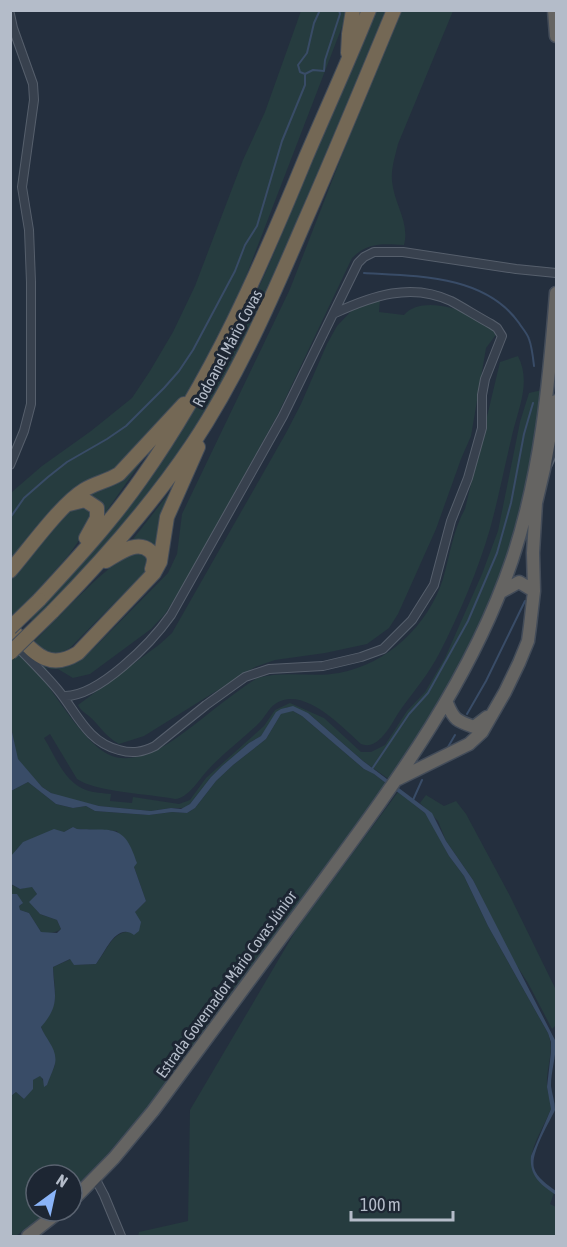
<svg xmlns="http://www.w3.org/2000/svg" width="567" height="1247" viewBox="0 0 567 1247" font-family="'Asap Condensed',sans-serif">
	<rect width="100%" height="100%" fill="#242f3e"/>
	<path fill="#263c3f" d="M301,11H346L345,19L238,297L202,375L101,519L88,496L86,489L11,565L10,495L13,491L42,466L91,431L132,398L150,371L173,332L195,286L243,160L265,112Z
		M376,11H391L261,317L191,439L140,507L36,624L30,619C126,524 202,409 259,287C280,242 297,194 317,148C336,102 358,57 376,11Z
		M398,11H453L398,144C395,157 391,168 392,181C394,204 410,222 404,245C383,244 368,242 352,258L278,414L184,584L165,614L151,629L90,674L73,678L58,669H43L33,658L48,669L77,660L93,649L168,573L177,554L182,514L290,289Z
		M380,300L379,312L404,315C424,292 480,314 498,332L486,348L471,436L461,459L436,529L398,614L389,628L367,644L325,653L275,660L255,667L144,736L119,744C106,737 100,726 89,716C84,712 81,711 78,705L160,644L172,633L286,433L301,404L327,344L337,326L358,304Z
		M518,356C532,384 517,411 511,440C504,469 498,500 490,529C478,570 460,613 440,652C429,674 413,692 399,712C391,724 379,751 361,744C341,726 303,685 275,704C268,709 264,719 257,725C240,741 221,755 206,772C198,781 188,798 175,799C150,794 96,792 77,779L50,734L44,738C55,756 65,783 86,790C94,793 103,793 111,794L110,801L132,803L133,797L179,804L190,800L206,778L264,726L275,710L290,703L324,718L361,752H371L385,745L407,711L425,692L445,658L482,574L498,531L520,422L529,393L542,390C536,443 528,485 512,536L514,538C482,628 442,700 390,780L363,761L308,713L287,707L261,736L249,743L222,766L211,777L190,804L185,808H171L151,811L99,806L64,798L51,793L42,787L17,759L11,726L10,644C21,655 33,666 42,678C59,699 86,746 112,756C131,763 156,752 172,741C201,721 227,697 257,678C286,670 311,678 339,673C387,664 428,626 443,579C450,555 453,530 465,509L500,362Z
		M180,479L159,550L130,543Z
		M73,506L93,509L87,529L68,556L26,603L11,616V577Z
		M137,551L147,556V567L143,574L71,647C55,659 47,652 30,646C52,624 112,558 137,551Z
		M286,711H293L302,716L364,769L374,774L387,784L145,1110L105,1157L72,1190V1175H36V1211H49L16,1236H10L11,1096L16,1092L24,1099L33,1080L40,1075L46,1086L55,1065L41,1026C60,1005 55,994 53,967L71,959L74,965L96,964C107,951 112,930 132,932L135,912L146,901L134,867L117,831L77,829L73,827L64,832L17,848L14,854L11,856V791L28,782L56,804L73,808L86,806L95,811L149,815L172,812L187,813L195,808L216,781L233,765L266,739L281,714Z
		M398,792L425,813L434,826L449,856L464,876L488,926L548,1033C555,1051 546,1067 547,1085C547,1093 552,1101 551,1109C536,1145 514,1166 554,1193L550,1204L556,1207V1236H138L139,1232L188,1221L190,1110L296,930Z
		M426,795L444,806L456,801L466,814L510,896L556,990V1025L552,1029L528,983L511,957L473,880L446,841L438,821L420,803Z
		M10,884L20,889L32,886L37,894L30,902L40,914L57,920L61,929C56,933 47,934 41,932L29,913L20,910L19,906L22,904L17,894H11Z"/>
	<path fill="#394c67" d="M293,706L308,713L363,761L432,813L446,841L473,880L556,1042C556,1057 551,1071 551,1086C552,1094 555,1102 555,1110C549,1123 530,1154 534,1168C536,1177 549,1186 556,1191V1195C541,1185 529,1176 531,1156L551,1109L547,1087L551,1052V1042L548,1033L488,926L464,876L449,856L425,813L374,774L364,769L302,716L293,711L281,714L266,739L233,765L216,781L195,808L187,813L172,812L149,815L95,811L86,806L73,808L56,804L28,782L11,791L10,723L18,759L42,787L51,793L99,806L151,811L171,808L181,809L190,804L211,777L222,766L249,743L261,736L276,712L281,709Z
		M73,827L77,829C114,831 124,823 137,863L134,867L146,901L135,912L141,922L139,931L134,935C116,922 105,953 96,964L74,965L70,959L53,967C54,996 61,1004 41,1027C46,1040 60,1051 54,1067C52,1073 49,1079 47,1085L44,1087L43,1079L40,1076L33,1080V1089L24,1099L16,1092L11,1096V894H17L23,903L19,906L20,910L29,913L41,932L57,933L61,929L57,920L40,914L29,902L37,894L32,887L20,889L11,884V856L23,842L54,829L64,832Z"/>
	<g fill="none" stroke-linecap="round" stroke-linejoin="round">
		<path stroke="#394c67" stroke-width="2" d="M305,74L313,70L324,71L325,60L340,14L339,10
			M364,273C417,276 485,275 519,323C522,328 527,333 529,339C532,347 533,357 534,366
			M10,518L24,498L48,477L67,462L107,439L126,426L164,388L179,371L193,350L235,271L245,245L257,226L282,141L305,85V74L300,72L298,65L307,53L314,23L320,10
			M467,714L486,681L525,601
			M448,747L455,735
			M372,769L409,714L428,693L468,621L497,553L511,503L524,434L533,403
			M413,800L422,780"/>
		<defs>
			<path id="minor" d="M10,14L13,28L33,84L34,100L22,187L29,230L31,282V404L24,431L10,465
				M10,639C26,656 43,672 58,690C77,713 87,742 119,750C133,754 143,752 155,746L206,705L245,677L269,669L323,666L361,657L383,649L412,620L434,585L451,521L468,478L482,428V395L485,379L502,336L497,328L491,324C478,317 464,308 451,301C411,282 372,296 335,313
				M63,696C98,698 152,642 171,615L283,416L358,263L364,257L374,252H403L516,269L556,273
				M95,1178L104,1195L121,1236"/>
			<path id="tertiary" d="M547,464L556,444"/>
			<path id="trunk" d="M554,10L556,36
				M501,592L519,582L534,591
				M447,703C454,720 457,721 474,727L487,717
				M398,779L469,744L482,732L505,692L519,663L528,641L530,626L534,591L533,553L536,503L544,469L556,401
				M72,1201L114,1158L153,1111C211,1033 268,955 326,877C399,778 472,678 512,560C541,473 549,383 556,293
				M28,1236L60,1211"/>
			<path id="motorway" d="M348,53L349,34L353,10
				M69,504L85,500L97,508V518L86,538
				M106,561C118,554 137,539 150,551C156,557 154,562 152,569
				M10,571C29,549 61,504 84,490C95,483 108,481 119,474L184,404
				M39,600C75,561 111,522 141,479C212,379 260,269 306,157C327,108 349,60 369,10
				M52,612C103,560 151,506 192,445C238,376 271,300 304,223C335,153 364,82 394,10
				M10,628C32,649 46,673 78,653L154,573L160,562L167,517L198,447"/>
		</defs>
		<use href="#minor" stroke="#565f6c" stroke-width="10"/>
		<use href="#tertiary" stroke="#565f6c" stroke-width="12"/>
		<use href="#trunk" stroke="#434c59" stroke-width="15"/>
		<use href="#motorway" stroke="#434c59" stroke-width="16"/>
		<use href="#minor" stroke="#38414e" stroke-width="8"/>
		<use href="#tertiary" stroke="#38414e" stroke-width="9"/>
		<use href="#trunk" stroke="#656462" stroke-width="12"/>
		<use href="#motorway" stroke="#746855" stroke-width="14"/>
		<defs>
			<path id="motorway-bridge" d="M10,628L39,600
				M10,653L52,612"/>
		</defs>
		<use href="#motorway-bridge" stroke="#434c59" stroke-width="16" stroke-linecap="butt"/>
		<use href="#motorway-bridge" stroke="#746855" stroke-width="14"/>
	</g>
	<g text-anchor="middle" stroke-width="6" stroke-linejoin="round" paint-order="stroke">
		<g font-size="16" fill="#b4bcc9" stroke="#1d2633">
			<text transform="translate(227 348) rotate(-62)" y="6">Rodoanel Mário Covas</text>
			<text transform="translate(226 984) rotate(-54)" y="6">Estrada Governador Mário Covas Júnior</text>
		</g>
	</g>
	<rect width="567" height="1247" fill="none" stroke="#b4bcc9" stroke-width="24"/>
	<g transform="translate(54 1193) rotate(33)"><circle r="28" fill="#1d2633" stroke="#59626f" stroke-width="1.5"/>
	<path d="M0-4.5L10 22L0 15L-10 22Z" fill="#8ab4f8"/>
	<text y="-9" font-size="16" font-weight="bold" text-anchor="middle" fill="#b4bcc9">N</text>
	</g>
	<path d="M351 1211v9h102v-9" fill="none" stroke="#b4bcc9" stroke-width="3"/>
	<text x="360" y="1211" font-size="18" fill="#b4bcc9" stroke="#1d2633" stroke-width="4.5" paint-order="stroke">100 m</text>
</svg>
